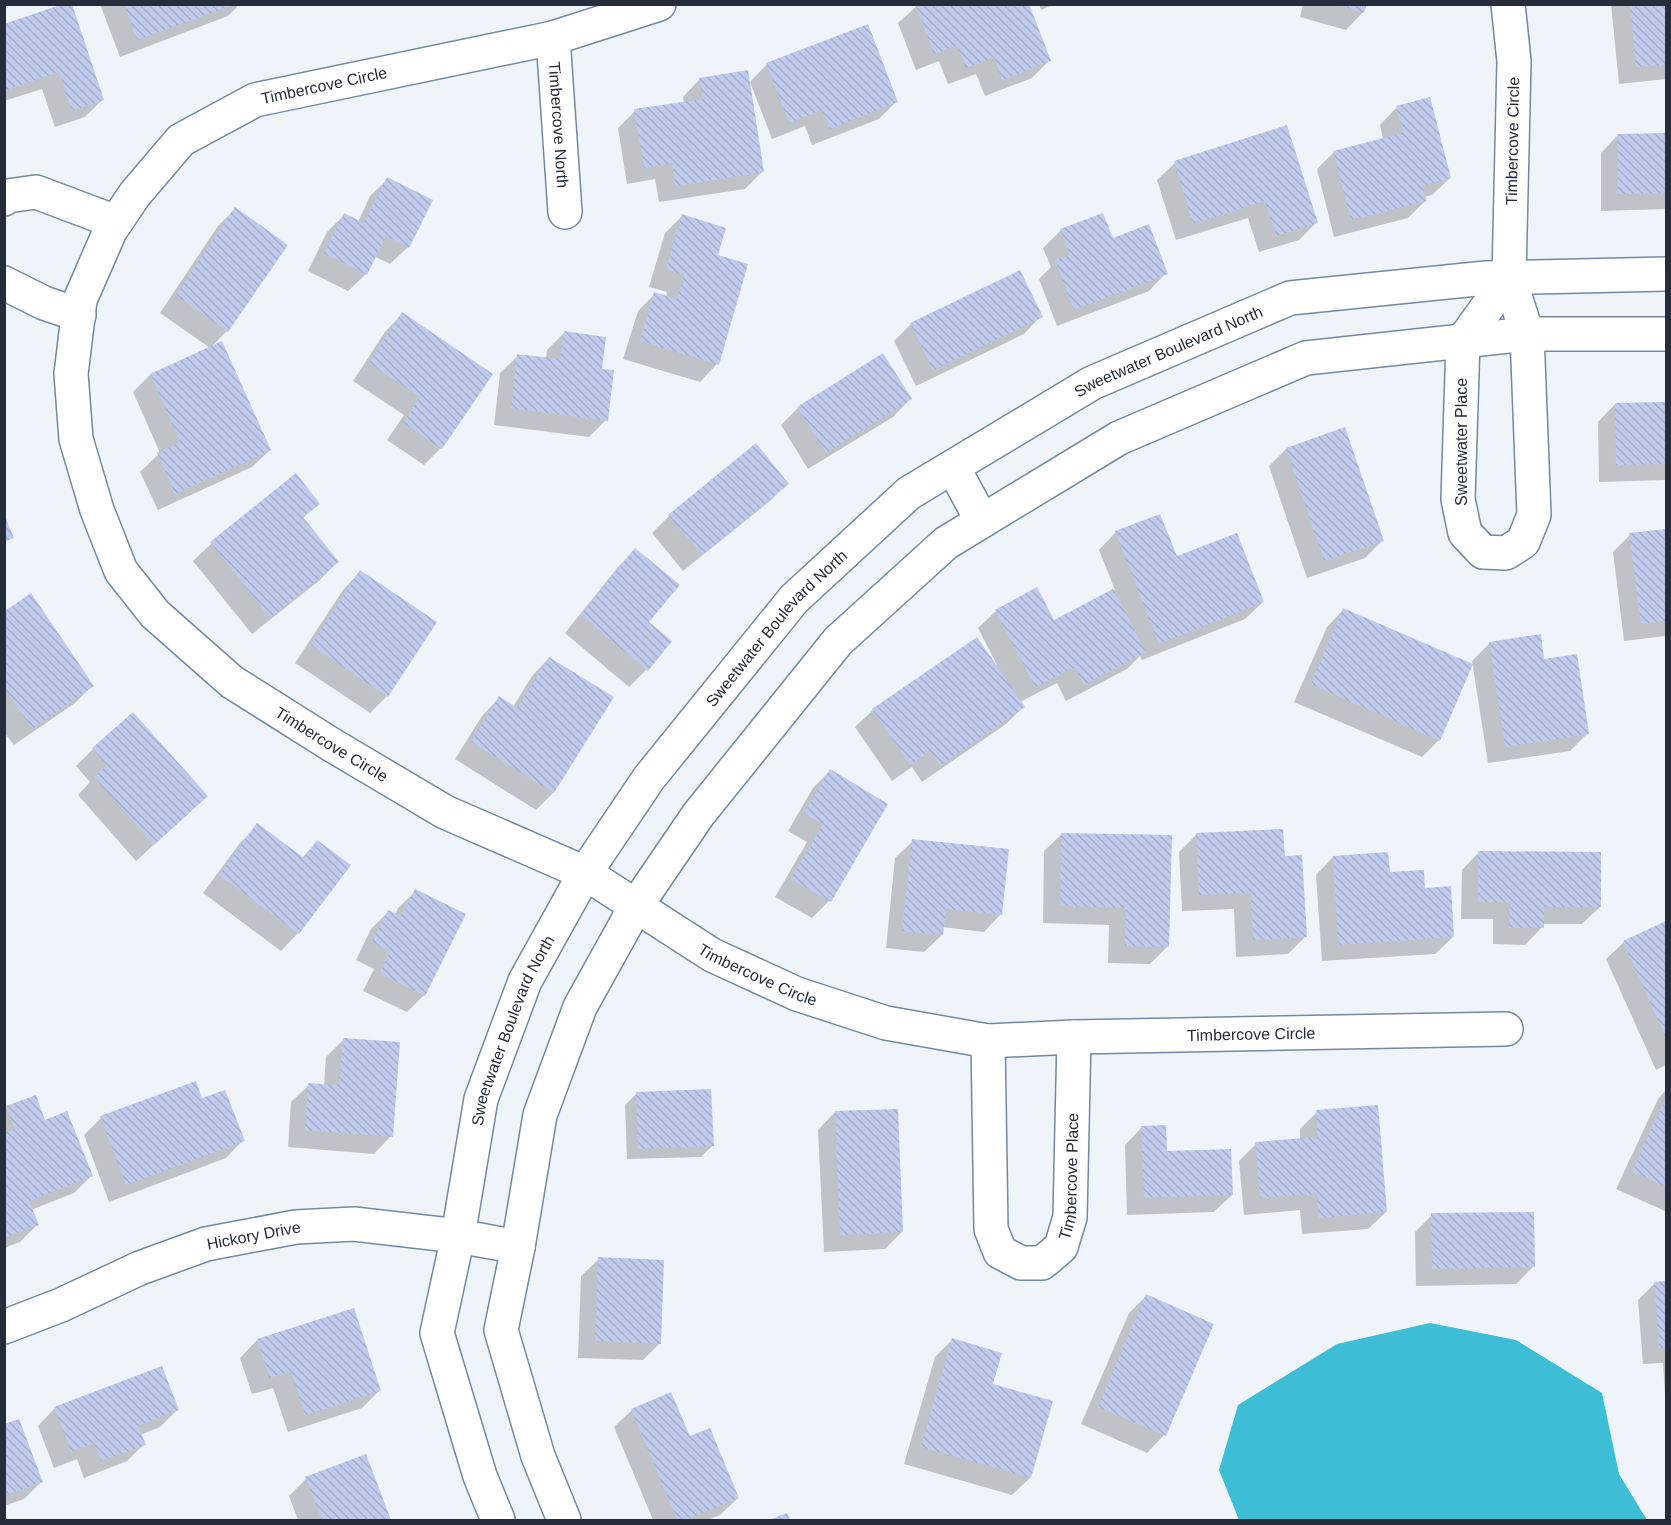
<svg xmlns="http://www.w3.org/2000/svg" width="1671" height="1525" viewBox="0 0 1671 1525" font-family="Helvetica,sans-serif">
	<defs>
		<pattern id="building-back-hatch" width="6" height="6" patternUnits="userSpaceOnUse" patternTransform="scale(1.5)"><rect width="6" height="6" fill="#bfcaec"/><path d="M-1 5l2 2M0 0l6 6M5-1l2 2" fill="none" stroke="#a4aecb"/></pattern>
	</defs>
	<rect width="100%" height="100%" fill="#eff4fa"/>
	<path fill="#3ebdd6" d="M1430,1323L1516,1340L1602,1393L1619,1474L1647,1520H1239L1219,1470L1238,1405L1337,1344Z"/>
	<path fill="#0003" d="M100,4H240L228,16L120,57Z
		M919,4L1049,61L1032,78L985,96L976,74L948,84L939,61L916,70L898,23Z
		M1039,4H1055L1041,10Z
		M1303,4H1365L1363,12L1346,30L1300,17Z
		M1611,4H1666V79L1619,84Z
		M4,26L102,100L85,117L55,127L42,89L4,101Z
		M767,64L896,102L879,119L812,145L805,126L772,139L750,82Z
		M700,79L763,171L745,189L659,202L655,179L627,184L618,128L635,111L684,103L683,97Z
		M1397,107L1450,178L1432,195L1424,197L1425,201L1408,218L1334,237L1317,169L1334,152L1383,139L1380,125Z
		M1666,134V209L1601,211V153L1618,135Z
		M1175,163L1316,223L1299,240L1259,252L1248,218L1176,240L1157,180Z
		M388,179L408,247L390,264L374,256L366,274L348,291L308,271L327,232L344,215L358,222L370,196Z
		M235,209L227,331L210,348L270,450L252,467L158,510L140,472L160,453L133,392L150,375L210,348L160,313L218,226Z
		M682,216L716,256L717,364L700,382L623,359L638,311L655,294L666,297L667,292L649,287L665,233Z
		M1061,230L1112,240L1166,273L1149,291L1057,326L1039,279L1051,267L1043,248Z
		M402,314L441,448L424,465L387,440L404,415L353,381L385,332Z
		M1041,316L1024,334L916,386L894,341L911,324Z
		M564,333L600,370L606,420L589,437L494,425L500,373L518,356L546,359L547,350Z
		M910,399L893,417L808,469L781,425L798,408Z
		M1666,403V480L1599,482L1598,422L1615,404Z
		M1286,449L1383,540L1365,558L1307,578L1269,466Z
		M296,475L318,503L302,519L337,562L320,580L252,634L193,561L211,544Z
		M787,484L770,501L683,571L652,533L669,516Z
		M1666,530V636L1624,641L1613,552L1630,535Z
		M1116,532L1176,558L1263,602L1245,619L1142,660L1140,656L1127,669L1066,701L1057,683L1020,702L1023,707L1006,724L922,782L912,767L892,781L855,727L873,710L977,639L995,666L997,665L978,628L996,611L1054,622L1115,590L1099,550Z
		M635,550L646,670L629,687L565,633L618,567Z
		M360,572L387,696L370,713L295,663L343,590Z
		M31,595L92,686L75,703L14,745L4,732V613Z
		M1344,609L1439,740L1422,757L1294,702L1327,627Z
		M1539,636L1543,661L1588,733L1570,751L1488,763L1472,661L1489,644Z
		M549,658L611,698L553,793L536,810L455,759L482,716L499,698L513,707L532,676Z
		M93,749L189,813L136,861L78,795L90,782L76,766Z
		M830,771L829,901L812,918L775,897L807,842L788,831L813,788Z
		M258,825L302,858L317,842L348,865L298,933L281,951L203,893L240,843Z
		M1062,834L1168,946L1150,964L1108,963L1109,925L1043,923L1044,851Z
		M1196,835L1283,858L1305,937L1288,954L1236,957L1234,909L1182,911L1179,852Z
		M913,841L1001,914L984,932L942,927V935L924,952L886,948L895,858Z
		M1479,852L1600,907L1582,924H1542V927L1525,945L1493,944V919H1461L1462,870Z
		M1333,857L1388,874L1424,890L1453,937L1435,954L1322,961L1316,875Z
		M416,891L424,995L407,1012L363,991L374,969L356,960L371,929L388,912L395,915L398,908Z
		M1666,923V1065L1656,1070L1606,959L1624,942Z
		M344,1039L391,1136L374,1154L288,1147L291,1102L309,1085L324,1086L326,1057Z
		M1666,1090V1210L1665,1211L1616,1189L1658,1099Z
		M636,1094L713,1145L701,1157L627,1159L625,1105Z
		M201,1100L243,1140L226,1158L109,1202L84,1135L101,1118Z
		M7,1108L45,1122L91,1176L74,1193L31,1210L37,1225L20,1242L4,1248V1110Z
		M835,1112L902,1232L885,1249L824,1252L818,1130Z
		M1317,1112L1386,1212L1368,1229L1302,1234L1300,1210L1244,1215L1239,1161L1256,1144L1300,1140V1129Z
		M1142,1127L1165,1153L1232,1195L1214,1212L1127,1215L1125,1145Z
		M1432,1215L1533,1267L1516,1284L1416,1286L1415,1232Z
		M599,1259L660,1343L643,1360L578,1358L581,1276Z
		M1666,1282V1411L1663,1363L1643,1364L1638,1300L1655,1283Z
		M1146,1296L1212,1324L1164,1435L1147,1453L1081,1424L1129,1313Z
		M257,1340L379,1391L362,1408L288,1432L273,1388L252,1394L240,1358Z
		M952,1340L992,1385L1051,1402L1030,1478L1012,1495L904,1464L935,1357Z
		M55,1408L177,1410L160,1427L140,1435L144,1444L127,1461L84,1478L77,1459L54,1468L38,1426Z
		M632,1410L689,1438L738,1498L720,1515L708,1520H653L614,1427Z
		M4,1426L41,1482L24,1499L4,1506Z
		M365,1456L389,1520H298L289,1496L306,1479Z"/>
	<path fill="url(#building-back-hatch)" d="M63,4H72L104,100L72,111L59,72L4,91V24Z
		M124,4H233V5L137,40Z
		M915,4H1029L1051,61L1002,80L994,57L966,68L957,45L934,54Z
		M1335,4H1367L1364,13Z
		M1630,4H1666V65L1636,67Z
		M868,24L898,102L830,129L822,110L789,123L766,63Z
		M748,70L764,172L676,186L672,163L644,168L634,109L703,99L699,78Z
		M1430,97L1451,178L1422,186L1427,201L1351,220L1333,151L1403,133L1396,106Z
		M1287,125L1318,223L1276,236L1265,201L1193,224L1174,161Z
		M1666,133V193L1618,194L1617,134Z
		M387,177L433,200L409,248L386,236L367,275L324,253L344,213L364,223Z
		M235,207L288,245L228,332L176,295Z
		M1103,213L1113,238L1149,224L1168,274L1074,310L1055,260L1070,255L1060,229Z
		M682,214L726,228L718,255L748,264L719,365L640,341L654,292L677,299L684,275L666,269Z
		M1020,270L1043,317L933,370L910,323Z
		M402,312L493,374L442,449L403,423L420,397L369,363Z
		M564,331L606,337L602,369L614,370L608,421L511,408L517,354L560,359Z
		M222,341L271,450L175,494L157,453L180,442L150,374Z
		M883,353L912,399L826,453L797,407Z
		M1666,402V464L1616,465L1615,403Z
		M1345,427L1384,541L1324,561L1286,448Z
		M756,443L789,484L702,555L668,515Z
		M296,473L320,504L303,517L339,562L270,618L210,542Z
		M4,514L14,538L4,542Z
		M1160,514L1177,556L1237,533L1264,602L1159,644L1115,531Z
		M1666,529V621L1641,624L1629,533Z
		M635,548L680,585L649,622L672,641L648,671L581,615Z
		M360,570L437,622L388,697L311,645Z
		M1037,587L1054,620L1113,589L1146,652L1084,685L1075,667L1035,687L995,610Z
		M31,593L94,686L32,729L5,689V611Z
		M1343,608L1473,664L1440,741L1311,684Z
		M1541,634L1544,659L1577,654L1589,734L1505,747L1489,642Z
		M977,637L1025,707L940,766L930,751L910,765L872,709Z
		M549,657L614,697L554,793L471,742L499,696L517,708Z
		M133,712L208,796L154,845L94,777L107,765L92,748Z
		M830,769L888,804L831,902L791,879L823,824L804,813Z
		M257,823L304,858L317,840L351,865L299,934L219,875Z
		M1283,829L1285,856L1302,855L1307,937L1253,940L1251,893L1199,895L1196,833Z
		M1061,833L1172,835L1169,947L1125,946L1126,908L1060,906Z
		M912,839L1009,849L1002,915L946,909L943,935L902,931Z
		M1478,851L1601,852V907H1544V928H1509L1510,902H1478Z
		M1388,852L1390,872L1424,870L1425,888L1451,886L1454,937L1338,945L1333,856Z
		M415,889L466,914L425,996L380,973L390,951L372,942L388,910L401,916Z
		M1666,921V1038L1623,941Z
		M343,1038L400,1042L393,1137L305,1130L308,1083L339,1085Z
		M196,1081L202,1098L225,1090L245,1141L126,1185L100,1116Z
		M711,1089L714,1146L638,1149L636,1092Z
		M36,1095L45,1120L67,1111L93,1176L29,1201L39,1225L4,1238V1133L15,1129L6,1106Z
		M1666,1097V1187L1632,1171Z
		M1378,1105L1387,1212L1319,1218L1317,1194L1260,1198L1255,1142L1318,1137L1316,1110Z
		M898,1109L903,1232L840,1235L835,1111Z
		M1166,1125L1167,1151L1231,1149L1233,1195L1144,1198L1141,1126Z
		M1534,1212L1535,1267L1432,1269L1431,1213Z
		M598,1257L664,1260L661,1344L595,1341Z
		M1666,1281V1347L1659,1348L1654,1282Z
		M1146,1294L1214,1324L1166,1436L1098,1407Z
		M354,1308L381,1391L305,1415L291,1371L269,1378L257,1339Z
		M952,1338L1002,1353L993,1384L1053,1401L1031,1478L921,1447Z
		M162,1366L179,1410L138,1426L146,1445L102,1461L94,1443L71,1452L54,1407Z
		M671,1392L690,1436L710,1428L739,1498L686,1520H677L631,1409Z
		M19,1419L43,1482L4,1496V1424Z
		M366,1454L391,1520H322L305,1477Z
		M787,1513L790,1520H769Z"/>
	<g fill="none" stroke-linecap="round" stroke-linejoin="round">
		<defs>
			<g id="street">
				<path id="s1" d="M659,4L553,38L255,100L181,140L135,194L110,231L80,300L71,374L76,439L97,510L121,571L155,614L232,682L332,745L445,812L585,873L712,955L797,994L886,1023L988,1041L1074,1037L1506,1029"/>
				<path d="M1508,4L1514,61L1509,277L1527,334L1534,515L1523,542L1506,553L1483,552L1465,533L1458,499L1463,341L1509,277"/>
				<path id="s2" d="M553,38L565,212"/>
				<path d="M4,199L7,196L36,192L116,222"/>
				<path d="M4,283L44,303L79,315"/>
				<path d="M953,467L982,521"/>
				<path id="s3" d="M988,1041L991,1229L1000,1252L1021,1263H1042L1061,1247L1070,1217L1074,1037"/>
				<path id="s4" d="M4,1327L61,1305L140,1268L206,1244L296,1227L354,1224L458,1236L518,1247"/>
				<path id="s5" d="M498,1520L480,1476L437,1333L458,1236L481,1099L525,981L585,873L649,778L794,599L909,493L1092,383L1290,298L1486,278L1666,274"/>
				<path d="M564,1520L538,1456L501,1330L518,1247L540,1115L580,1007L636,906L698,815L838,641L946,543L1119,438L1306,358L1527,334H1666"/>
			</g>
		</defs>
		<use href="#street" stroke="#7189a4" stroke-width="36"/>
		<use href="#street" stroke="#fff" stroke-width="33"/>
	</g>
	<g text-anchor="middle" stroke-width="6" stroke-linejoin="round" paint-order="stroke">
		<g font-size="16" fill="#242d39" stroke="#fff">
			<text transform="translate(324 85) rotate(-12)" y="6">Timbercove Circle</text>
			<text dy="6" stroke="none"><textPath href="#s2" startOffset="87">Timbercove North</textPath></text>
			<text transform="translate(1512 141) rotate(-89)" y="6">Timbercove Circle</text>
			<text dy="6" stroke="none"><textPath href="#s5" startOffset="1482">Sweetwater Boulevard North</textPath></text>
			<text transform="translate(1461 442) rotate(-90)" y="6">Sweetwater Place</text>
			<text dy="6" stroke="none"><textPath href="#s5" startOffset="996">Sweetwater Boulevard North</textPath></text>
			<text dy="6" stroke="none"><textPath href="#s1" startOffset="1245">Timbercove Circle</textPath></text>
			<text dy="6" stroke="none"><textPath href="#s1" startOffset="1731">Timbercove Circle</textPath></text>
			<text dy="6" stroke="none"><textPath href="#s5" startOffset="510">Sweetwater Boulevard North</textPath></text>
			<text dy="6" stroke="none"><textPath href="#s1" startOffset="2235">Timbercove Circle</textPath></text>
			<text dy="6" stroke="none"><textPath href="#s3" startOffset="354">Timbercove Place</textPath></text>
			<text dy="6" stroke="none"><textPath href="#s4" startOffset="267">Hickory Drive</textPath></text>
		</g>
	</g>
	<rect width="1671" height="1525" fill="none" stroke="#242d39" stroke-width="12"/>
</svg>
